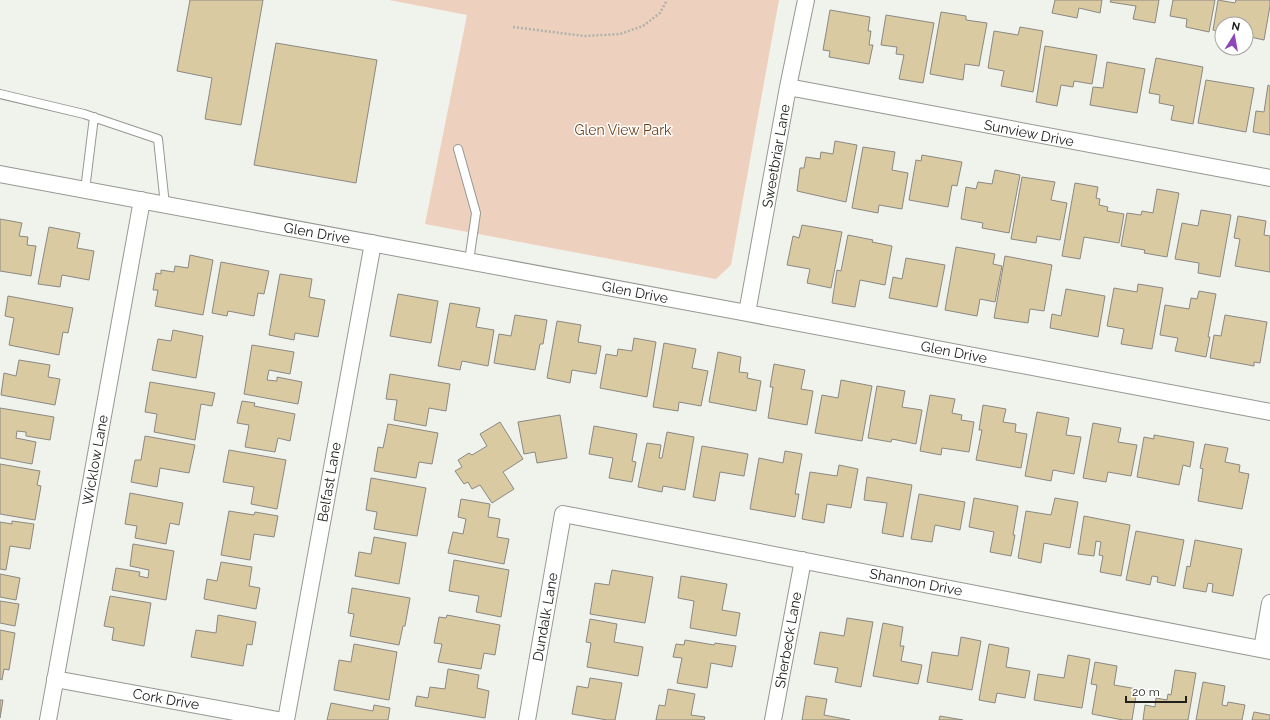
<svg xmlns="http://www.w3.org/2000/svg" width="1270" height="720" viewBox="0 0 1270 720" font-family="Raleway,sans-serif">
	<rect width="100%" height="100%" fill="#f0f3ec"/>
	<path fill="#edd1be" d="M389,0H779L731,265L716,279L425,224L467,15Z"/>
	<path fill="#dacaa1" stroke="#8b8883" d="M190,0H263L241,125L205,119L212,78L177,71Z
		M1055,0H1102L1100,13L1079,8L1077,18L1052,13Z
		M1111,0H1159L1155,23L1133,19L1136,6L1110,2Z
		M1173,0H1215L1209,32L1186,27L1187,19L1170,16Z
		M1218,0L1235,3L1236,0H1270V6L1264,40L1246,36V24H1222V32L1213,30Z
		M830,10L870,17L868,31H871L869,45H873L869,64L829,57L830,51L823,50Z
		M941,12L966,16V20L987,23L979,66L965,64L963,80L930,74Z
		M886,15L934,23L923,83L899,79L904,55L896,54L897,47L881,45Z
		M1020,27L1043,31L1033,92L1001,86L1004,71L988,68L994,31L1018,35Z
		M276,43L377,60L356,183L254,165Z
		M1045,46L1097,55L1092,84L1074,81L1073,87L1061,85L1057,106L1036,102Z
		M1156,58L1203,67L1193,124L1171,120L1174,106L1159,103L1160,95L1149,93Z
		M1107,62L1145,69L1137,113L1090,105L1093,87L1103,88Z
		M1206,80L1254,88L1246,132L1198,123Z
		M1268,85L1270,86V135L1253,132L1256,111L1264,112Z
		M835,141L857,145L846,202L797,191L800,168H804L806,157L820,159L821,152L833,154Z
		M863,147L895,152L892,170L908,173L902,209L879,205L878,213L852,208Z
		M922,155L962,162L957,186L952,185L948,207L909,200L916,160L921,161Z
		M995,170L1020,175L1009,233L982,228L983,223L961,219L966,187L976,189L978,182L992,184Z
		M1022,177L1055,182L1051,200L1067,203L1060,240L1037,236L1036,243L1011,239Z
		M1075,183L1098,187L1096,198L1100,199L1099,205L1108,207L1107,211L1124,214L1119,243L1084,237L1080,259L1062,256Z
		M1157,189L1179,193L1167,257L1144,253L1145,250L1121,246L1127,213L1141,215L1142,211L1153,213Z
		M1201,210L1231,215L1220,277L1198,273L1199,263L1175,259L1182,223L1198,226Z
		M1238,216L1266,221L1264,235L1270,236V272L1235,266L1240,239L1234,238Z
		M0,219L22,223L19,236L28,237L27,245L36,246L31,276L0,271Z
		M802,225L842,232L831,288L807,283L810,269L787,265L793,236L799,238Z
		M49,227L80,233L77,248L94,251L89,280L62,275L60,287L38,284Z
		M848,235L873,240L872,242L892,246L885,285L860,280L855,307L832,303L837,270L841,271Z
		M956,247L995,254L993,264L1002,266L995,302L980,299L977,316L945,310Z
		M190,255L213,260L203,315L155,306L158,290H153L156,273L161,274V270L174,272L175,266L188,268Z
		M1005,256L1052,265L1044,311L1030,309L1028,323L994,318Z
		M906,258L945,265L937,307L889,298L893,277L902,279Z
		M221,262L269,271L264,294L258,293L254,316L228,311L227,316L212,313Z
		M280,274L312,279L309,297L325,300L318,337L295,333L294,340L269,335Z
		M1138,284L1163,288L1152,349L1121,344L1124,329L1107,326L1114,288L1137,292Z
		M1066,289L1105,296L1098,337L1050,328L1052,314L1061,316Z
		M1199,291L1216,294L1208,337H1210L1206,357L1175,351L1178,338L1160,335L1165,305L1189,309L1191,298L1197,299Z
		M398,294L438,301L431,343L390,336Z
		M8,296L73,308L68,333L63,332L59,355L9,345L14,318L5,316Z
		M450,303L480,308L476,327L494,330L488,366L462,361L460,370L438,366Z
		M515,315L547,320L543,344H540L535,370L494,363L499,334L511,336Z
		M1225,315L1267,322L1260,363L1254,362V366L1210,358L1214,335L1221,336Z
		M557,321L581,325L578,342L601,346L596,374L572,370L570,383L547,378Z
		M173,330L203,336L196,378L152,370L158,339L171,341Z
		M634,338L656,342L647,397L600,388L606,354L617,356L618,349L632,351Z
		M664,343L696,349L692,368L708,371L701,406L679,402L678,411L653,407Z
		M252,345L294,352L290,374L269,370L267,380L277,381V377L302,382L298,404L244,394Z
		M718,352L741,357L739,372L748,373L747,378L761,381L756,411L709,402Z
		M19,360L50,365L48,377L60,379L55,405L1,395L4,373L16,376Z
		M774,364L805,370L801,389L813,391L807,425L768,418L773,387H770Z
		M390,374L450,384L446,411L429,408L426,426L394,420L397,400L386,399Z
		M841,380L872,386L862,441L815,433L822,395L838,398Z
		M150,382L215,393L212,406L201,404L195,440L154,432L157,414L145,412Z
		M877,386L905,391L902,407L922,410L916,444L892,439L891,442L868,438Z
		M930,395L955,399L952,413L962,415L961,420L974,422L969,452L942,448L941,455L920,451Z
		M242,401L255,403L254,406L295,414L290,441L278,438L275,452L245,447L249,425L237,423Z
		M983,405L1006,409L1003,422L1016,424L1015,432L1027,434L1021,468L976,460L982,430H979Z
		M0,408L54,417L50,440L26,436V432L17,431L16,438L36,442L32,464L0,458Z
		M1037,412L1069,418L1066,435L1081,437L1074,474L1053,470L1051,481L1025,476Z
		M560,415L567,458L537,463L535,452L524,454L518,422Z
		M500,422L523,459L503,472L514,489L492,503L480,485L472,489L468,482L464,484L455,471L462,467L458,460L469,453L472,455L487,446L480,434Z
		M1093,423L1121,428L1118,442L1137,445L1131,476L1108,472L1106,482L1083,478Z
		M388,424L438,433L432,464L419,462L416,478L374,471L378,447L383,448Z
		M594,426L637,434L632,461L636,462L632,482L609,478L613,458L589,454Z
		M667,432L694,437L685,490L663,486L662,492L638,487L647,443L661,445L659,458H662Z
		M1154,435L1194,442L1190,467L1183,465L1179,485L1137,477L1144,437L1154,439Z
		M145,436L195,445L189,473L160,468L157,487L131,482L135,460H141Z
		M1205,444L1228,448L1225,462L1240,465L1239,472L1249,474L1242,509L1198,501L1203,469L1200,468Z
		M702,446L748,454L744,476L720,472L715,501L693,497Z
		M229,450L286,460L277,509L251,504L254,487L223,482Z
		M785,451L802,454L795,494H799L795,517L750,509L759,458L783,463Z
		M0,464L40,471L37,485L41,486L35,520L0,514Z
		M839,465L858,469L851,508L827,504L824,523L802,519L810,472L837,476Z
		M867,477L912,485L903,537L882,533L887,503L864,500Z
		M371,478L426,488L417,536L374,529L377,512L366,510Z
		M130,493L183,503L179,525L170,523L166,544L135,538L137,526L125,524Z
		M919,494L965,502L960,530L935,525L932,542L911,539Z
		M974,498L1018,506L1013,535H1015L1011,556L990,552L994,532L969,527Z
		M1055,498L1078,502L1070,548L1044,543L1041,563L1018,558L1026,511L1051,515Z
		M461,499L490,504L488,517L500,519L497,537L509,539L504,564L448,553L453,532L463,534L466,519L458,517Z
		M229,511L254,515L255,512L278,516L274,537L254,534L250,560L221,555Z
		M1084,516L1130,525L1121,576L1100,572L1103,556L1099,555L1101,542L1096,541L1094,556L1078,554Z
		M12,521L34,524L30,549L10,546L6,570L0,569V522L12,524Z
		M1136,531L1184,540L1175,586L1157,582L1158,577L1152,576L1150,585L1126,580Z
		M374,537L406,543L399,584L355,576L359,552L371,554Z
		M1195,540L1242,549L1233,596L1212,592L1213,584L1208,583L1206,592L1183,588L1187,566L1190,567Z
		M133,544L174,551L166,600L112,590L116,568L140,572L139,576L148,578L149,570L130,566Z
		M454,560L509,570L501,617L476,612L479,596L449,591Z
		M221,562L252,567L249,586L260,588L256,609L204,599L207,579L217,581Z
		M612,570L653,577L645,623L590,614L595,583L609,585Z
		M0,574L20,578L16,600L0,597Z
		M681,576L727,584L722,610L740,613L736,636L690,628L694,601L678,598Z
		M352,588L410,598L405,626H403L399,645L350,636L354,614L348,613Z
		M110,596L151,603L144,646L112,640L114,628L104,626Z
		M0,601L19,604L15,626L0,623Z
		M218,615L256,622L252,645L247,644L243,666L191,657L196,630L216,633Z
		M447,615L500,625L495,655L484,653L481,669L438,662L442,644L434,643L439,617L446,618Z
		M847,618L873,622L861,687L835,682L838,668L814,664L820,632L844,636Z
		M590,619L617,624L614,642L643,647L638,676L587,667L591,643L586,642Z
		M883,623L903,627L900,646H904L901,661L922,665L918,684L873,676Z
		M0,630L15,633L9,670L4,669L2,680L0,679Z
		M961,637L981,641L972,690L927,682L932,652L958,656Z
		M685,640L714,645L715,643L736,646L732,667L711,663L707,688L677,683L682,658L673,657L676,644L684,645Z
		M354,644L397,652L389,700L334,690L339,660L351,662Z
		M989,644L1009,648L1006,667L1030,671L1025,698L997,693L995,703L979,700Z
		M1068,655L1090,659L1082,708L1034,700L1038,674L1064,678Z
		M1095,662L1117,666L1114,685L1137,689L1132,720H1123L1092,714L1097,685L1091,684Z
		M448,669L479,675L477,688L489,691L485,718L415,706L417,696L428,698L430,687L445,689Z
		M1175,670L1196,673L1188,720H1143L1145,705L1155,707L1156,698L1167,700L1168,694L1171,695Z
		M590,678L622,683L615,720H607L572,714L577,686L588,688Z
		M1203,682L1225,686L1222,705L1227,706L1228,702L1245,705L1242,720H1196Z
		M668,689L695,694L691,715L705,717L704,720H656L659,705L665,706Z
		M806,696L827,699L824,715L850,720H802Z
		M0,700H3L0,718Z
		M331,703L373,711L374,705L390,708L388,720H327Z
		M1254,712L1270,715V720H1252Z
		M940,716L963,720H939Z"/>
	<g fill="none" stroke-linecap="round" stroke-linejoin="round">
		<defs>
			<path id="service" d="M0,94L84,114L158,139L165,205
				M458,149L476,213L469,261
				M85,190L94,117"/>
			<path id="minor" d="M788,87L1270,178
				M0,174L747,313L1270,412
				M747,313L788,87L806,0
				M1262,649L1270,603
				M55,679L278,720
				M48,720L142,200
				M286,720L373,243
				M527,720L563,514L1270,651
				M773,720L803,560"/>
		</defs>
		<use href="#service" stroke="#959892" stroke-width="10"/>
		<use href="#minor" stroke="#959892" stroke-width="18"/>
		<path stroke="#afb1ac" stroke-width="2.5" stroke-dasharray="2 2" stroke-linecap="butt" d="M513,27L585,36L620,34L643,26L660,13L667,0"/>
		<use href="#service" stroke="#fff" stroke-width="8"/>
		<use href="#minor" stroke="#fff" stroke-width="16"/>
	</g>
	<g text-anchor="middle" stroke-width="3" stroke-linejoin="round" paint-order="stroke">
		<g font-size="14" fill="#6f3d16" stroke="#fff">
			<text x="623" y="135">Glen View Park</text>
		</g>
		<g font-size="14" fill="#20211f" stroke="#fff">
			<text transform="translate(1029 133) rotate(11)" y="5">Sunview Drive</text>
			<text transform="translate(776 156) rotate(-80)" y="5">Sweetbriar Lane</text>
			<text transform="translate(317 233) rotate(10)" y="5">Glen Drive</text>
			<text transform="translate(635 292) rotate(11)" y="5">Glen Drive</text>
			<text transform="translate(954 352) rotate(11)" y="5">Glen Drive</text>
			<text transform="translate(95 460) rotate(-80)" y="5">Wicklow Lane</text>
			<text transform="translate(329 482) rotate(-80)" y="5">Belfast Lane</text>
			<text transform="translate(916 582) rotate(11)" y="5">Shannon Drive</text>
			<text transform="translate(545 617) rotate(-80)" y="5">Dundalk Lane</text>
			<text transform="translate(788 640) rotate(-80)" y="5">Sherbeck Lane</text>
			<text transform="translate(166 699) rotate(10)" y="5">Cork Drive</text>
		</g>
	</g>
	<g transform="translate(1234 36) rotate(11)"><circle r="19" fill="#ffffff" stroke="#a6a6a5"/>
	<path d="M0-3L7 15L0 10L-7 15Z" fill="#8d45b7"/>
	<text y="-6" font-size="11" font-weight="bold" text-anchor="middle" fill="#20211f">N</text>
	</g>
	<path d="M1126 696v6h60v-6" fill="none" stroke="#20211f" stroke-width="2"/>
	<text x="1132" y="696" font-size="12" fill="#20211f" stroke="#ffffff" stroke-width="3" paint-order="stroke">20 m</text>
</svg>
